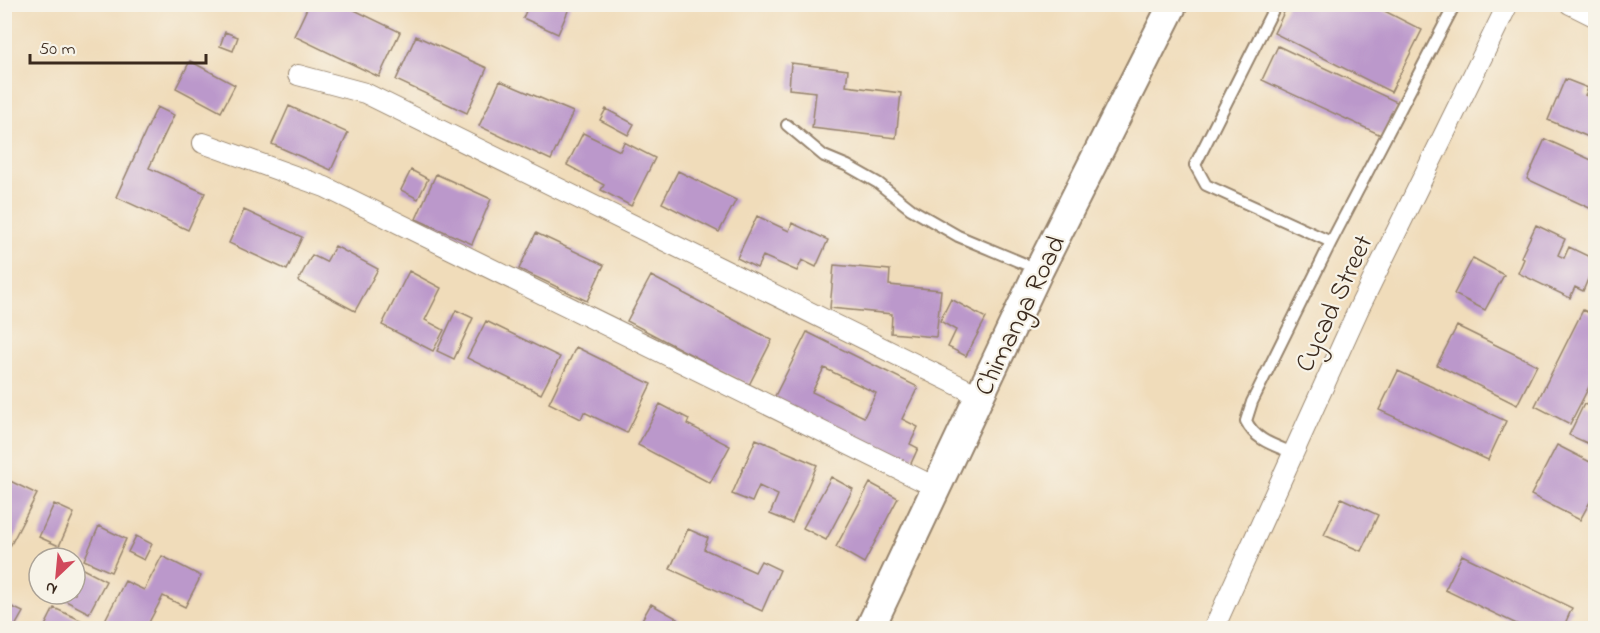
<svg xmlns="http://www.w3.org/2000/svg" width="1600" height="633" viewBox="0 0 1600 633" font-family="'Indie Flower',sans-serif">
	<rect width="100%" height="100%" fill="#f7f3e8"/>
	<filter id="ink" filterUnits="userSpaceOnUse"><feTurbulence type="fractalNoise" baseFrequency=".0167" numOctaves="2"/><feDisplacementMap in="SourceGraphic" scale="12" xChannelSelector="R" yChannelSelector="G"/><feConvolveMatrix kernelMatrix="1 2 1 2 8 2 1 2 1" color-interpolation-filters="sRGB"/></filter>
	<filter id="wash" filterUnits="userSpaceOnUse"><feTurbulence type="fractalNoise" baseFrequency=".008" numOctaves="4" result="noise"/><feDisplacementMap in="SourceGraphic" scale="24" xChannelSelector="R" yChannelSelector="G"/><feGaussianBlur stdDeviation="1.35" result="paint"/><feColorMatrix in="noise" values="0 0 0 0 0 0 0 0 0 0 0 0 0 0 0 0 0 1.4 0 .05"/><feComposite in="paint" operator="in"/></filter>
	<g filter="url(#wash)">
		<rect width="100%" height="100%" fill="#f0dcba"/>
		<g id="blocks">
			<path fill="#bb98cb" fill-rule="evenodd" d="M309,4H342L400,32L379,77L294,36Z
				M529,4H571L558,34L523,18Z
				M1288,4H1371L1422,30L1391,92L1274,33Z
				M225,32L238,37L233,51L220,46Z
				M416,36L487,68L467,113L396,80Z
				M1278,46L1399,103L1383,136L1262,80Z
				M190,61L235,85L221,112L176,88Z
				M791,63L848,70L846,86L901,93L896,138L812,128L816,92L789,89Z
				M1565,79L1588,88L1585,95L1596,100V140L1548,120Z
				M500,81L573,112L551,160L479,126Z
				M289,106L348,133L331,170L272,144Z
				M157,107L174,115L149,168L205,193L188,230L116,197Z
				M606,109L634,124L628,135L600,120Z
				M583,133L620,151L624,142L655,158L631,206L601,190L604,185L567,165Z
				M1545,139L1596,162V211L1527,179Z
				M411,170L428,179L418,199L401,190Z
				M678,171L736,200L719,232L662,203Z
				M436,174L491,199L472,244L416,219Z
				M244,210L302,237L287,270L229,243Z
				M757,216L789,231L792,223L828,240L816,267L802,260L797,271L763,256L757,268L737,258Z
				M1536,225L1565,239L1558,255L1564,258L1569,247L1596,260L1583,291L1575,287L1570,298L1518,273L1524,259L1521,257Z
				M536,233L604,265L587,301L519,269Z
				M335,246L378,269L355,311L298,281L312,255L326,262Z
				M1473,258L1504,275L1485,310L1454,294Z
				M834,265L890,270L889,285L941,290L936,337L891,333L892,314L830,308Z
				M409,271L441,288L425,320L444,330L433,351L382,325Z
				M651,276L772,340L749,385L627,321Z
				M951,299L986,318L966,356L948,347L956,330L940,321Z
				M456,310L473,318L454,359L437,351Z
				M1583,310L1596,316V373L1570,424L1535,406Z
				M486,321L560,357L541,394L467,358Z
				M1457,326L1537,365L1517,405L1437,365Z
				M807,332L918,387L902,419L918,427L910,444L918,448L908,470L772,402ZM824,368L876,393L864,417L812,392Z
				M576,347L651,384L627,433L584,412L581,419L549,403Z
				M1398,371L1506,421L1488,460L1379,410Z
				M660,404L689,419L687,424L730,446L710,483L638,445Z
				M1584,404L1596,409V447L1569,435Z
				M756,439L817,465L792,523L770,514L778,495L759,486L752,502L732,494Z
				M1557,445L1596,465V491L1580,520L1531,495Z
				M831,477L853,489L826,540L803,528Z
				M4,478L37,494L4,558Z
				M870,483L898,498L864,563L836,547Z
				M1341,498L1378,515L1361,551L1324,535Z
				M54,504L74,513L59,546L39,537Z
				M99,526L126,539L111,572L84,560Z
				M688,529L708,538L704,549L755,572L761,561L780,570L762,611L670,569Z
				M136,536L152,544L144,560L128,552Z
				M1462,555L1572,608L1563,628H1525L1445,590Z
				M162,556L201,576L185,607L163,596L146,628H101L125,581L144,590Z
				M77,566L106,581L89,613L60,598L63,594H75Z
				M4,603L23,612L14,628H4Z
				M651,604L678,619L673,628H637Z
				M54,608L85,622L82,628H44Z"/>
		</g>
	</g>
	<g filter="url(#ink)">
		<use href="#blocks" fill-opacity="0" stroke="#96836c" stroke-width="1.5"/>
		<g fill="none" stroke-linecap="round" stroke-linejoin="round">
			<defs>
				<path id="lane" d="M1276,4L1195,165L1206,185L1331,242
					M787,125L824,156L848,166L878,183L911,209L958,236L1037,269
					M1293,453C1274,445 1256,441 1246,421L1252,402L1331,242L1455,4"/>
				<path id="street" d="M1570,4L1596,17
					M298,75L365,93L980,396
					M203,143L325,187L935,487
					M1214,628L1359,308L1508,4"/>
				<path id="secondary" d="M870,628L1039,270L1173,4"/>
			</defs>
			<use href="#lane" stroke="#96836c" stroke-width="14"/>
			<use href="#street" stroke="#96836c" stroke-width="22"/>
			<use href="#secondary" stroke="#96836c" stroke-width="32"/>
			<use href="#lane" stroke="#fff" stroke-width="10"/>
			<use href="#street" stroke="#fff" stroke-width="20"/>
			<use href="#secondary" stroke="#fff" stroke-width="28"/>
		</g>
	</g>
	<g text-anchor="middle" stroke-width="4.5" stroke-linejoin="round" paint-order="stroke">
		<g font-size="27" fill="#3b2a1e" stroke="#f7f3e8">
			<text transform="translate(1333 303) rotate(-65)" y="9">Cycad Street</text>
			<text transform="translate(1019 315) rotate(-64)" y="9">Chimanga Road</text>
		</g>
	</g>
	<rect width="1600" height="633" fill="none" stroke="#f7f3e8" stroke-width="24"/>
	<g transform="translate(57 576) rotate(206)"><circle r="28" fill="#f7f3e8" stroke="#aca397" stroke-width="1.5"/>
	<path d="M0-4.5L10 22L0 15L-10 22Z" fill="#d1495b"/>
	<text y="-9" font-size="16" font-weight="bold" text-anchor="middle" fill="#3b2a1e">N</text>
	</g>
	<path d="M30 54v9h176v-9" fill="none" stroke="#3b2a1e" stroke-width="3"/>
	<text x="39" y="54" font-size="18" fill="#3b2a1e" stroke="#f7f3e8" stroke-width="4.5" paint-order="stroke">50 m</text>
</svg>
